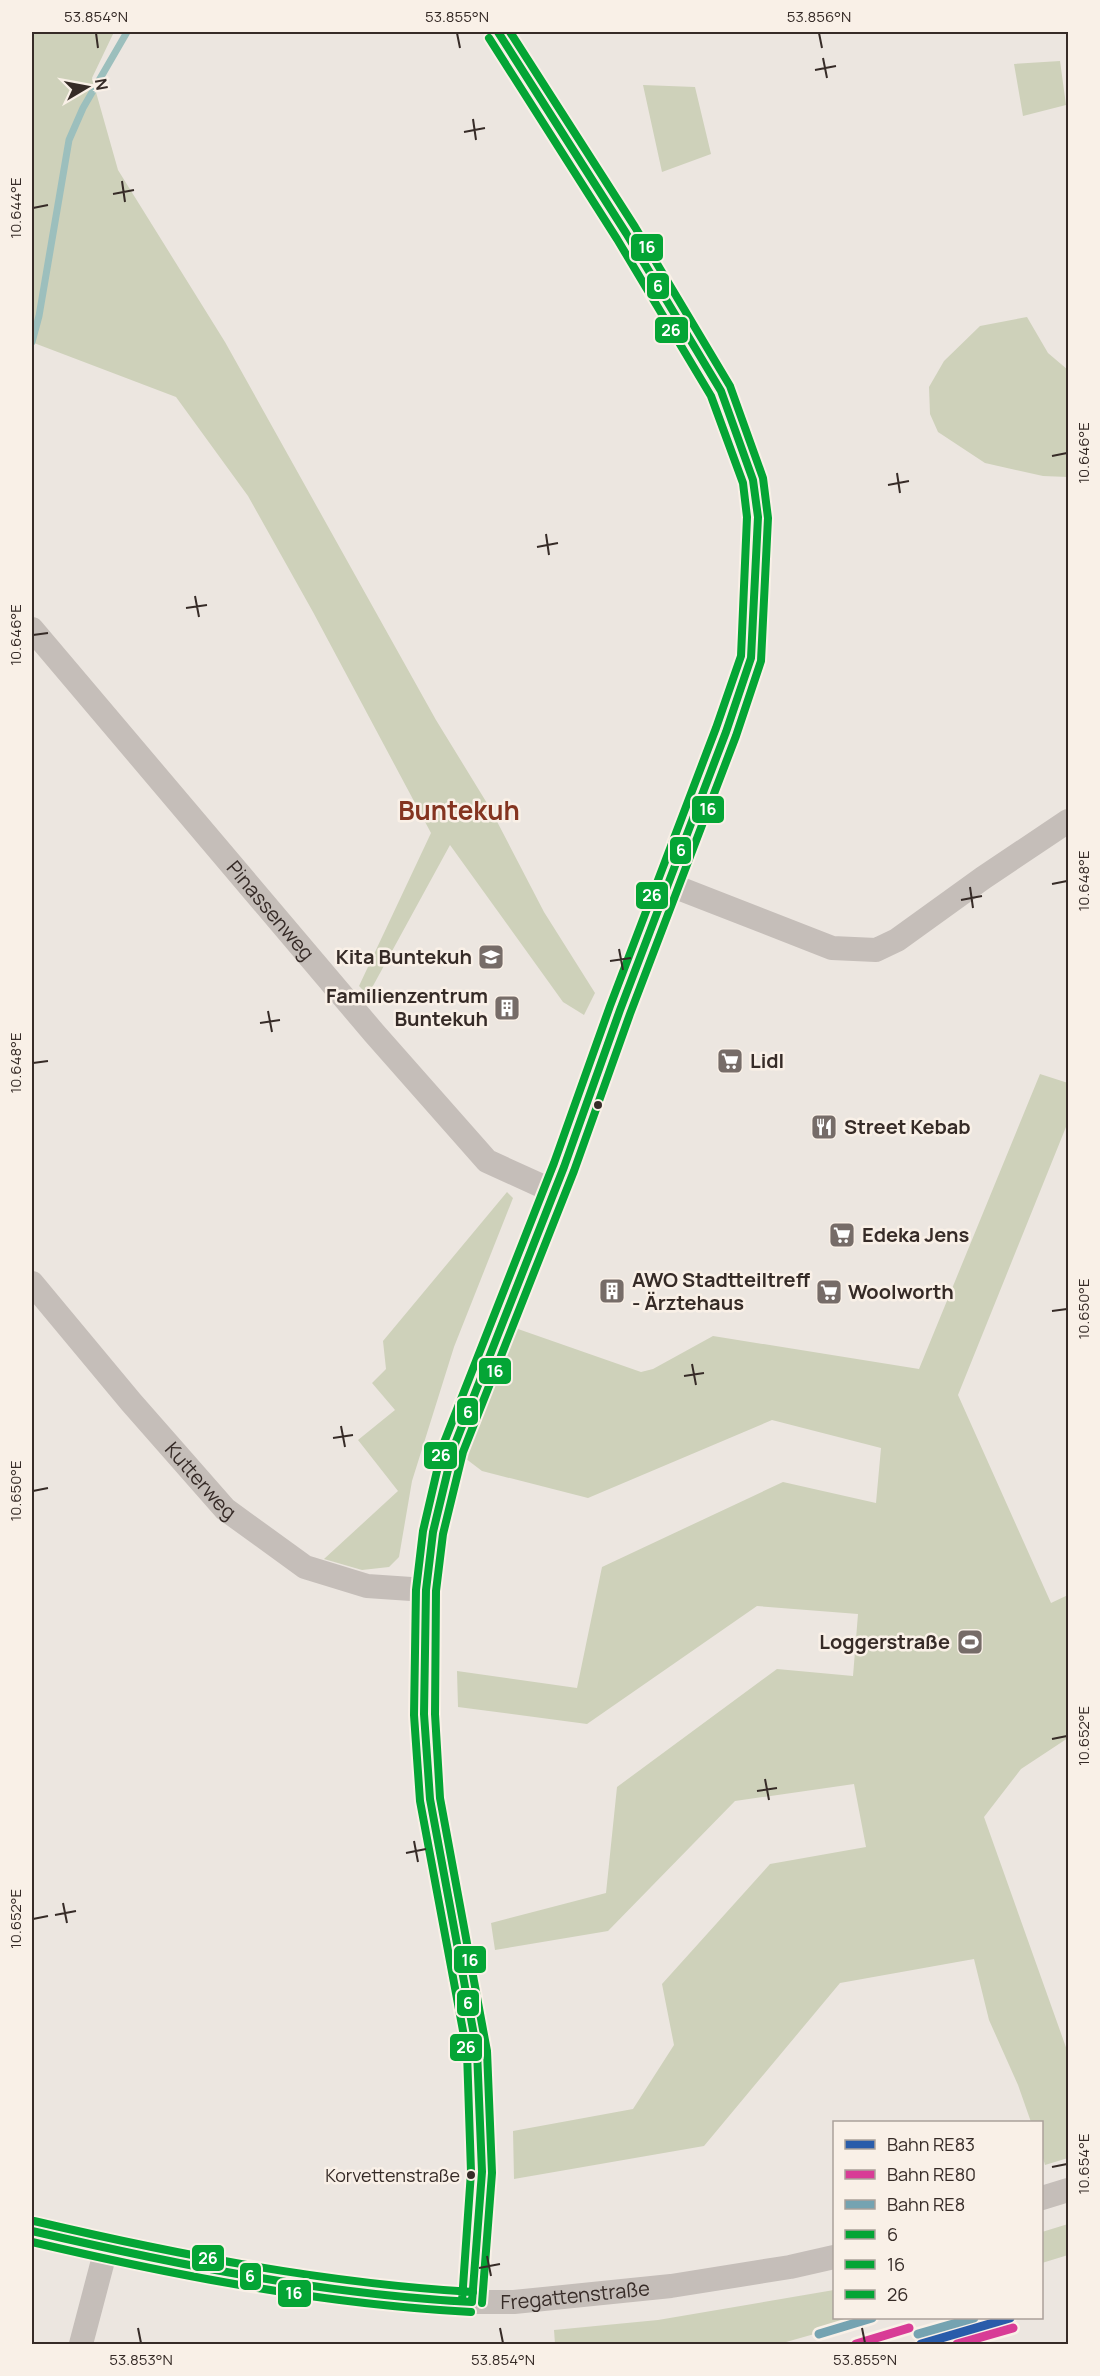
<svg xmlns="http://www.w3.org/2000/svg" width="1100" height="2376" viewBox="0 0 1100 2376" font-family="Manrope,sans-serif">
	<rect width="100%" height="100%" fill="#ece6e0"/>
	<path fill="#ced1ba" d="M32,32H114L92,78L118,170L225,342L436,720L490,808L544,912L595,993L584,1015L563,1002L450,845L368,995L359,986L431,833L313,612L248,496L176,397L34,343L32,353Z
		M1060,61L1066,105L1023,116L1014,64Z
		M643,85L695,87L711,154L662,172Z
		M1027,317L1048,353L1068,370V477L1043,476L985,463L938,432L930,414L929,387L944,361L980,326Z
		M1040,1074L1068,1083V1122L958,1395L1051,1603L1068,1595V1738L1021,1769L984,1817L1068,2053V2158L1045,2165L1042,2155V2122H1031L1018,2085L989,2020L974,1959L840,1983L704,2146L514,2179L513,2131L633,2109L674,2045L662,1984L770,1864L866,1847L854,1784L735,1801L608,1931L495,1950L491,1923L606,1893L617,1787L777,1669L853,1676L858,1614L757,1606L587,1724L458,1707L457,1671L577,1688L602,1567L783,1482L876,1503L881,1448L772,1420L588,1498L482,1471L453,1449L501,1323L641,1372L653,1369L713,1336L919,1369Z
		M507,1192L513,1198L454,1347L412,1481L399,1557L389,1567L362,1570L324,1559L398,1491L358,1440L395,1410L372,1383L386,1369L383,1341Z
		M1068,2224V2255L1042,2263V2232Z
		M834,2290V2318H871L779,2344H555L554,2330L658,2320Z"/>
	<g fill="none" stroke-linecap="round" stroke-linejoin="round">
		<path stroke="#9cbfbd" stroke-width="7" d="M32,342L39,316L69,140L83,108L127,32"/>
		<g stroke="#c5beb9" stroke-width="24">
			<path id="s1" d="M32,629L374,1033L487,1161L555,1192"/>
			<path d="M668,884L832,948L876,950L897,940L983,878L1068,821"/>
			<path id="s2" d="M32,1283L131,1402L225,1509L305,1567L367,1586L426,1590"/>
			<path d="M1042,2198L1068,2190"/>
			<path id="s3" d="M32,2231L106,2249L317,2288L412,2300L472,2302H514L671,2286L790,2267L834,2257"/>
			<path d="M472,2302L482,2172L477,2051L430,1799L424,1714L426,1590L433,1532L453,1449L504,1316L564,1167L620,1010L726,732L751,658L758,517L753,480L721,391L626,233L498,32"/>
			<path d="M81,2344L106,2249"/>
		</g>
		<defs>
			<path id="bus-1" d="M32,2231C178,2265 322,2294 472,2302
				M472,2302L482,2172L477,2051L430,1799L424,1714L426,1590L433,1532L453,1449L564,1167L620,1010L726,732L751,658L758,517L753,480L721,391L626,233L498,32"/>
			<path id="bus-2" d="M32,2242C177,2276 322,2304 471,2312
				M482,2303L492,2173L487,2051L440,1798L435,1714L436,1591L443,1534L463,1452L574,1171L630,1014L736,736L761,661L768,518L763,478L730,386L635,227L510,32"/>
			<path id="bus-3" d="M34,2221C179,2255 324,2283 473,2292
				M462,2301L471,2172L467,2052L420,1801L414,1715L416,1590L423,1531L443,1445L554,1163L610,1006L716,728L741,656L747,517L743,483L711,396L617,239L489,38"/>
		</defs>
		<use href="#bus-1" stroke="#f9f0e7" stroke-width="12"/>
		<use href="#bus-2" stroke="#f9f0e7" stroke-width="12"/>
		<use href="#bus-3" stroke="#f9f0e7" stroke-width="12"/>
		<use href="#bus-1" stroke="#04a535" stroke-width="8"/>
		<use href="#bus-2" stroke="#04a535" stroke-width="8"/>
		<use href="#bus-3" stroke="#04a535" stroke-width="8"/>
		<defs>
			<path id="rail-1" d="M921,2344L1010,2318"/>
			<path id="rail-2" d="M856,2344L909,2328
				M957,2344L1013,2328"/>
			<path id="rail-3" d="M819,2334L872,2318
				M918,2334L974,2318"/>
		</defs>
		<use href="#rail-1" stroke="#f9f0e7" stroke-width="14"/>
		<use href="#rail-2" stroke="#f9f0e7" stroke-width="14"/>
		<use href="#rail-3" stroke="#f9f0e7" stroke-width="14"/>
		<use href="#rail-1" stroke="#295caa" stroke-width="9"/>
		<use href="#rail-2" stroke="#d83c96" stroke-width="9"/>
		<use href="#rail-3" stroke="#75a3b1" stroke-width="9"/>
	</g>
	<path fill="none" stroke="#362b27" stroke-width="2" d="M96,33L98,48M457,33L460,48M819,33L822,48M823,58L827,78M815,70L836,66M473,119L476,140M464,132L485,128M122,181L125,202M113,194L134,190M33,208L48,205M1052,456L1067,453M897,473L900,493M888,485L909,481M546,534L549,555M537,547L558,543M195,596L199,617M186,608L207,605M33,635L48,633M1052,884L1067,881M970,887L973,908M961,900L982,896M619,949L623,970M610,961L631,958M268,1011L272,1032M260,1023L280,1020M33,1063L48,1061M1052,1311L1067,1309M692,1364L696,1385M684,1376L704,1373M341,1426L345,1447M333,1438L353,1435M33,1491L48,1488M1052,1739L1067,1736M765,1779L769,1800M757,1791L777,1788M414,1841L418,1862M406,1853L426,1849M63,1903L67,1923M55,1915L76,1911M33,1919L48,1916M1052,2167L1067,2164M487,2256L491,2276M479,2268L500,2264M138,2328L141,2343M500,2328L503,2343M862,2328L865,2343"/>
	<defs>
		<symbol id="school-square" viewBox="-11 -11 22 22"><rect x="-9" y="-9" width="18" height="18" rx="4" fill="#766c68" stroke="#f9f0e7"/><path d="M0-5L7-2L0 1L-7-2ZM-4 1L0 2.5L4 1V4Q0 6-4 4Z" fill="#fff"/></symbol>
		<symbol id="building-square" viewBox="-11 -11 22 22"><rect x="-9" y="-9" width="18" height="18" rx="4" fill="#766c68" stroke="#f9f0e7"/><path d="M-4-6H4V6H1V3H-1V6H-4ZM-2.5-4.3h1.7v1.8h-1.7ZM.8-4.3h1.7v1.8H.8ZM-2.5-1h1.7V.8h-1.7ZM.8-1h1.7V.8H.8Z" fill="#fff"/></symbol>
		<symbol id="supermarket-square" viewBox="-11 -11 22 22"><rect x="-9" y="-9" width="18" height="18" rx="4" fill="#766c68" stroke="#f9f0e7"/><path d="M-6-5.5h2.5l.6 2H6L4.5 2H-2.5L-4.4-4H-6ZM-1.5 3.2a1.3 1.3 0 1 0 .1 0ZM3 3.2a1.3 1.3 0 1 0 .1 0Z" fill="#fff"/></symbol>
		<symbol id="restaurant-square" viewBox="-11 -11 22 22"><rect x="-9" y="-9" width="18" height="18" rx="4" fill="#766c68" stroke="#f9f0e7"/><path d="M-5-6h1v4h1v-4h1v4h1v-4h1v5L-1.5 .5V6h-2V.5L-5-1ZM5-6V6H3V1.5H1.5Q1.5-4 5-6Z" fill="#fff"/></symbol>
		<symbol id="stadium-square" viewBox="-11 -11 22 22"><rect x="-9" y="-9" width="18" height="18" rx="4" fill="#766c68" stroke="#f9f0e7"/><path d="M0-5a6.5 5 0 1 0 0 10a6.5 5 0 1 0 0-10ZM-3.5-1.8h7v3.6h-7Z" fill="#fff"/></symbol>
	</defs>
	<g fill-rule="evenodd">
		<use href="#school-square" x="476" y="942" width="30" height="30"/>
		<use href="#building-square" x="492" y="993" width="30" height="30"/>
		<use href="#supermarket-square" x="715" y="1046" width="30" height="30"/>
		<use href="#restaurant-square" x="809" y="1112" width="30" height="30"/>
		<use href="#supermarket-square" x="827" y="1220" width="30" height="30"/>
		<use href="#building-square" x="597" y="1276" width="30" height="30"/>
		<use href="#supermarket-square" x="814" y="1277" width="30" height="30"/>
		<use href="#stadium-square" x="955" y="1627" width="30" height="30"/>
	</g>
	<g fill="#362b27" stroke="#f9f0e7" stroke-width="2">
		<circle cx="598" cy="1105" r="5"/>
		<circle cx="471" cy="2175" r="5"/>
	</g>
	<g text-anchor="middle" stroke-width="5" stroke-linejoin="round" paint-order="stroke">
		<g font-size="18" fill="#362b27" stroke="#f9f0e7" text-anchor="end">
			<text x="460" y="2182">Korvettenstraße</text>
		</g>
		<g font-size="20" fill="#362b27" stroke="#f9f0e7">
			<text dy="7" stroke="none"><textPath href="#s1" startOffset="369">Pinassenweg</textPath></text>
			<text dy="7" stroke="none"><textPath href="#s2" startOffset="260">Kutterweg</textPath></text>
			<text dy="7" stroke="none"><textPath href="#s3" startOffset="550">Fregattenstraße</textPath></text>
		</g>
		<g font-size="20" font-weight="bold" fill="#362b27" stroke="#f9f0e7" text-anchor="start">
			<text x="472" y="964" text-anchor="end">Kita Buntekuh</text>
			<text x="488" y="1003" text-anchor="end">Familienzentrum<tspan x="488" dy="23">Buntekuh</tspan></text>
			<text x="750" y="1068">Lidl</text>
			<text x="844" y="1134">Street Kebab</text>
			<text x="862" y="1242">Edeka Jens</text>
			<text x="632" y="1287">AWO Stadtteiltreff<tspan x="632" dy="23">- Ärztehaus</tspan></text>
			<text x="848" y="1299">Woolworth</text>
			<text x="950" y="1649" text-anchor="end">Loggerstraße</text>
		</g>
		<g font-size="26" font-weight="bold" fill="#843420" stroke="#f9f0e7">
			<text x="459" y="820">Buntekuh</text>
		</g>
	</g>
	<g stroke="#f9f0e7" stroke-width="2">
		<rect x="630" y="233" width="34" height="29" rx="6" fill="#04a535"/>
		<rect x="646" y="272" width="24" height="28" rx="6" fill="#04a535"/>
		<rect x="654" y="316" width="35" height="28" rx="6" fill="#04a535"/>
		<rect x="691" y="795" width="34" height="29" rx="6" fill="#04a535"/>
		<rect x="669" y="836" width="23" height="29" rx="6" fill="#04a535"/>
		<rect x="635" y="881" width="34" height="29" rx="6" fill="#04a535"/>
		<rect x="478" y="1357" width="34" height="28" rx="6" fill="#04a535"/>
		<rect x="456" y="1397" width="23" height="29" rx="6" fill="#04a535"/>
		<rect x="423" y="1441" width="35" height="29" rx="6" fill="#04a535"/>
		<rect x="453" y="1945" width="34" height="29" rx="6" fill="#04a535"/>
		<rect x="456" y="1989" width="24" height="28" rx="6" fill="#04a535"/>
		<rect x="449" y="2033" width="34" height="29" rx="6" fill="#04a535"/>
		<rect x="191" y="2244" width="34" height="28" rx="6" fill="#04a535"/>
		<rect x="239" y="2262" width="23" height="29" rx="6" fill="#04a535"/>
		<rect x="277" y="2279" width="35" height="29" rx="6" fill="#04a535"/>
	</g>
	<g font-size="16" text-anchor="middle" font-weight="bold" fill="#fff">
		<text x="647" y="253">16</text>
		<text x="658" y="292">6</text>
		<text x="671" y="336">26</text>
		<text x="708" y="815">16</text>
		<text x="681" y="856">6</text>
		<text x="652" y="901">26</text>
		<text x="495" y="1377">16</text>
		<text x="468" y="1418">6</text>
		<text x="441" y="1461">26</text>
		<text x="470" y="1966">16</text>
		<text x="468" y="2009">6</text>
		<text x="466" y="2053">26</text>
		<text x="208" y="2264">26</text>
		<text x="250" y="2282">6</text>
		<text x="294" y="2299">16</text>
	</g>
	<rect width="1100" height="2376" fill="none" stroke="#f9f0e7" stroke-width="66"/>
	<rect x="833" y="2121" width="210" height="198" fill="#f9f0e7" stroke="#aba19a" stroke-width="1.5"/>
	<rect x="845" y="2140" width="30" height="9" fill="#295caa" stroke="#aba19a" stroke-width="1.5"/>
	<text x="887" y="2151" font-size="18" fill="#362b27">Bahn RE83</text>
	<rect x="845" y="2170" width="30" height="9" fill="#d83c96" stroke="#aba19a" stroke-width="1.5"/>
	<text x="887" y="2181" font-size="18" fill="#362b27">Bahn RE80</text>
	<rect x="845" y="2200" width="30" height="9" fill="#75a3b1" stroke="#aba19a" stroke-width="1.5"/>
	<text x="887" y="2211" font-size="18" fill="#362b27">Bahn RE8</text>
	<rect x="845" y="2230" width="30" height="9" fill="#04a535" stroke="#aba19a" stroke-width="1.5"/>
	<text x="887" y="2241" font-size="18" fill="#362b27">6</text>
	<rect x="845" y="2260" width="30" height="9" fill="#04a535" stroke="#aba19a" stroke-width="1.5"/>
	<text x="887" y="2271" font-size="18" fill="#362b27">16</text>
	<rect x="845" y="2290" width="30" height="9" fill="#04a535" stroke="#aba19a" stroke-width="1.5"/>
	<text x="887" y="2301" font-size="18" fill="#362b27">26</text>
	<g transform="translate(87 87) rotate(80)" stroke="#f9f0e7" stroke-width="4.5" paint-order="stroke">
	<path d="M0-4.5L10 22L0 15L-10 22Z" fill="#362b27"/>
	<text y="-9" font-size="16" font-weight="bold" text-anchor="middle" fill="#362b27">N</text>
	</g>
	<rect x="33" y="33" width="1034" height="2310" fill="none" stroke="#362b27" stroke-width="2"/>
	<g font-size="15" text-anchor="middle" fill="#362b27">
		<text x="96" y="22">53.854°N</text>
		<text x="457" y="22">53.855°N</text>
		<text x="819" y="22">53.856°N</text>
		<text transform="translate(16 208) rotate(-90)" y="5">10.644°E</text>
		<text transform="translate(1084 453) rotate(-90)" y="5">10.646°E</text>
		<text transform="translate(16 635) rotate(-90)" y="5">10.646°E</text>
		<text transform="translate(1084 881) rotate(-90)" y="5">10.648°E</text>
		<text transform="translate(16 1063) rotate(-90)" y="5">10.648°E</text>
		<text transform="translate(1084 1309) rotate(-90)" y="5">10.650°E</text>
		<text transform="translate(16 1491) rotate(-90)" y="5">10.650°E</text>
		<text transform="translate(1084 1736) rotate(-90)" y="5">10.652°E</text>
		<text transform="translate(16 1919) rotate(-90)" y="5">10.652°E</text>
		<text transform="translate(1084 2164) rotate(-90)" y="5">10.654°E</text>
		<text x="141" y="2365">53.853°N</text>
		<text x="503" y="2365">53.854°N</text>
		<text x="865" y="2365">53.855°N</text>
	</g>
</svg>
